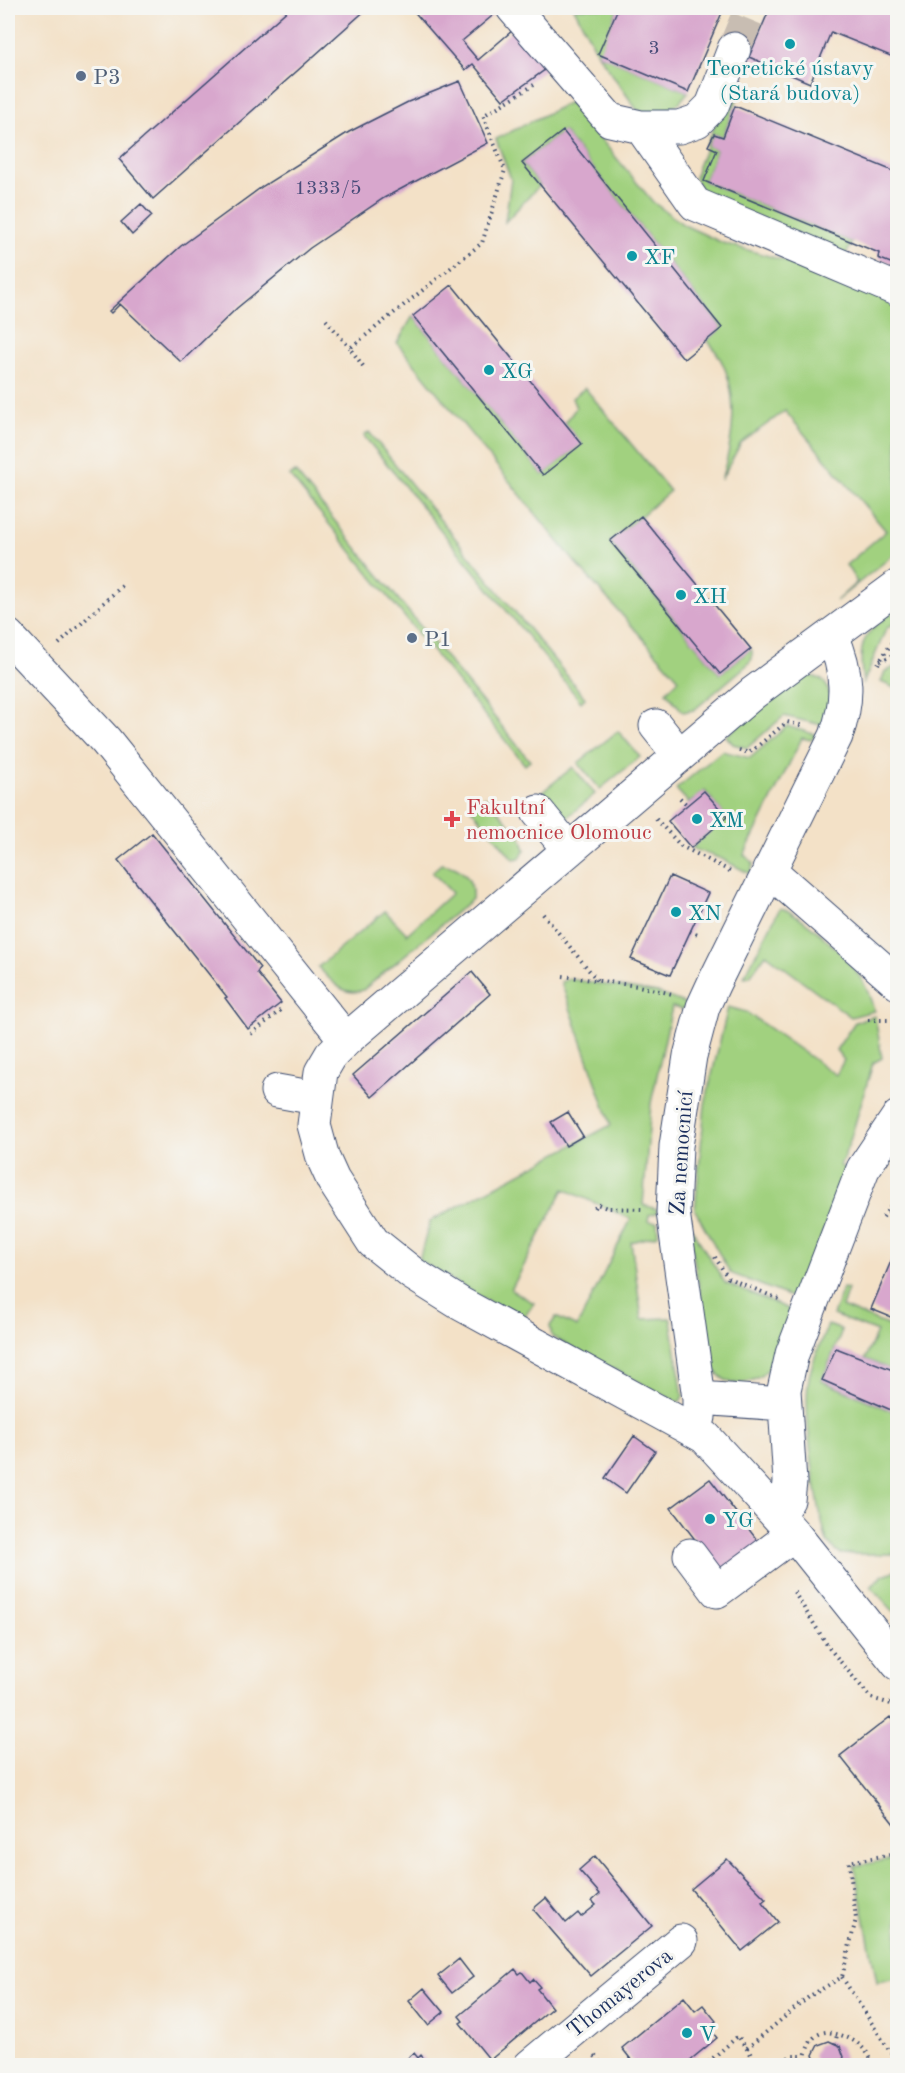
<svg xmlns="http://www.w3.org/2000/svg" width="905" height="2073" viewBox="0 0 905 2073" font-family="'Old Standard TT',serif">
	<rect width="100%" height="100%" fill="#f6f6f2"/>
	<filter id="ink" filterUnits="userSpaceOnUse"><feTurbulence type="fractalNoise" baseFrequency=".0167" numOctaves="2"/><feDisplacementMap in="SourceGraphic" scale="12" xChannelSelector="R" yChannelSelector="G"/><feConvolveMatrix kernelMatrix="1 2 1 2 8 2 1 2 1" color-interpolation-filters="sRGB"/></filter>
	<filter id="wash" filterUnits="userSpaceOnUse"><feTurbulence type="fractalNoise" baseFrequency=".008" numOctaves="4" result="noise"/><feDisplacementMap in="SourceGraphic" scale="24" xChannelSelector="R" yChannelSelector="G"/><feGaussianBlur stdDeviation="1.35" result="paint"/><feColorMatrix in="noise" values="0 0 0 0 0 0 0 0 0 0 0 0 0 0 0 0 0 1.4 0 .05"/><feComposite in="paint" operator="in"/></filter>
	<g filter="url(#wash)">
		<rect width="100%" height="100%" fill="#f3e1c7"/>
		<path fill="#a1d17f" stroke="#5e806e" stroke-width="1.5" d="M574,8H618L599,54L688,92L679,103L658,115L637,110L598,54Z
			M731,99L737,100L723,137L714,134L709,146L717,150L704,181L852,242L846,255L703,194L695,178L697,169L724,102Z
			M570,102L653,202L684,225L723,243L821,271L897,302V552L836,601L857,582L846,565L886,531L785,411L741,443L721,480C735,435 743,380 707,340L722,328L563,131L522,163L540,185L505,222L511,179L496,139Z
			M413,316L543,475L581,444L565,423L576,408L572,398L585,388L670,491L610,542L720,674L751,649L752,651V659L747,665L694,710L683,712L666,692L679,679L574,561L397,343Z
			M369,432L585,698L581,702L364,436Z
			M295,472L530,761L525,765L290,476Z
			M897,608V621L886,629L863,684C858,638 862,636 897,608Z
			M897,666V689L881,682L885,671Z
			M808,675L821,679C836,692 828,710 822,725L784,716L747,748L733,744L726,736L790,682Z
			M787,726L817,735L811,740L802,738L744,855L754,863L750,874L722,859L691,848L726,817L705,791L689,803L676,789L722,751L750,758Z
			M618,731L640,757L600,789L578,763Z
			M573,767L595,794L559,824L537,796Z
			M486,797L521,837L525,850L520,858L513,859L470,807Z
			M441,864C461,866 474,878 472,899L363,990C343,998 331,980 318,967L385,911L407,934L452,893L432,872Z
			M780,908C802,913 846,956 860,977C867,987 871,999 874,1011L851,1017L766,954L750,976L744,977Z
			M569,979L658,993L687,1004L683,1010L672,1007L651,1103L643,1205L657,1209V1213L649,1215L648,1221L657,1222L658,1235L631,1242L642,1319L670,1318L671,1321L683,1396L679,1403L552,1337L550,1326L556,1317L577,1327L631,1219L564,1189L511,1290L534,1303L523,1319H517L419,1260L430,1221L611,1125L561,982Z
			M728,1007L746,1012L836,1075L844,1060L836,1050L855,1022L875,1016L882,1058L873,1063L850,1141L840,1166L849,1170L796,1299L730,1273L695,1210L705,1104Z
			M687,1221L725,1283L791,1310C779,1340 780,1377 742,1383C730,1385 721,1379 714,1369Z
			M843,1288L848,1289L842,1307L897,1329V1372L865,1359L877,1332L833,1315Z
			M828,1325L842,1330L822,1381L897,1413V1554H841L827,1542C817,1505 802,1414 809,1377C813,1359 821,1342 828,1325Z
			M897,1570H898L897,1615L871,1587L883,1575Z
			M892,1859L898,1886L897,1978L877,1982L854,1866Z"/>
		<g id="blocks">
			<path fill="#d8a7cd" d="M290,8H368L153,199L119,159Z
				M411,8H493L497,12L462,41L478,60L513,30L546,69L503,100L473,64L465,70Z
				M618,8H724L688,92L598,54Z
				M770,8H898V59L831,32L810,83L749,57Z
				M460,81L488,143L384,198L310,248L237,308L181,362L120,304L111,313L109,311L181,246L263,186L349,132L408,102Z
				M735,106L898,173V266L878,258L879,253L704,181L717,150L708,146L714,134L723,137Z
				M563,131L722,328L684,359L522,163Z
				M141,204L152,216L132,235L121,222Z
				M452,285L582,444L543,475L413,316Z
				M641,516L751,649L720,674L610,541Z
				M704,791L727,817L691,848L668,821Z
				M152,833L260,968L257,973L281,1003L248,1029L225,998L227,997L118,860Z
				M670,876L708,893L670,975L631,959Z
				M472,972L490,994L372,1097L353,1075Z
				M568,1112L583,1136L566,1146L551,1122Z
				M897,1247H898V1320L871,1309Z
				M836,1348L898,1372V1413L822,1380Z
				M634,1436L655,1451L626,1493L605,1478Z
				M710,1479L761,1545L722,1575L671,1508Z
				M890,1717L898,1727V1829L840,1756Z
				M595,1856L652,1926L591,1976L533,1909L546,1898L566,1923L578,1913L581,1917L596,1905L592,1901L600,1894L579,1870Z
				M727,1859L766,1899L762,1902L778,1922L742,1951L691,1889Z
				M459,1959L473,1977L452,1993L438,1976Z
				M515,1969L519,1974L522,1972L530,1982L533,1979L540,1987L537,1989L552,2008L490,2060L460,2023L463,2021L459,2016Z
				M424,1988L444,2012L428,2025L409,2001Z
				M684,1997L695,2011L703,2005L716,2021L708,2027L717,2038L683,2066H636L622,2048Z
				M829,2041L840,2046L844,2057L840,2066H817L813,2055L818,2045Z
				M414,2053L418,2058L421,2055L430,2066H398Z"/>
		</g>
	</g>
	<g filter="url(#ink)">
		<use href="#blocks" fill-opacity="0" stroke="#3b4a6e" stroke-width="1.5"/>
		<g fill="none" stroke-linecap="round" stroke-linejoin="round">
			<path stroke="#c8bdb2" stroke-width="33" stroke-dasharray="33 16" stroke-linecap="butt" d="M734,49L751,8"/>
			<defs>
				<path id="minor" d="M513,8L610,120L641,127H679L697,121L712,106L734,49
					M641,127L695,204L898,290
					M898,586L753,693L346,1040L331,1055L321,1072L314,1125L323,1158L333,1180L373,1242L413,1274L461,1304L705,1437L794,1534L898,1664
					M8,636L106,741L346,1040
					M656,726L679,755
					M538,812L569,850
					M769,870L898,983
					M277,1091L316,1098
					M699,1398L784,1404
					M695,1430L699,1417V1398L673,1212L676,1146L690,1056L703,1007L714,983L836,736C849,700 848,671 832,636
					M777,1515L788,1500L790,1482L784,1390L792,1354L863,1169L898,1117
					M690,1555L717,1591L794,1534
					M530,2066L681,1941"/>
			</defs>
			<use href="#minor" stroke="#3b4a6e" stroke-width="35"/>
			<path stroke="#3b4a6e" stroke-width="4" stroke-dasharray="1.5 4.5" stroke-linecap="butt" d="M326,320L350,348
				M363,366L350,348L482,243L505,170L483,116L534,85
				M59,644L122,586
				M880,661L898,653
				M878,664L891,644L898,639
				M739,750L749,753L787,722L804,726
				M680,798L687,805
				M656,819L681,846L732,872
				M543,914L597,980
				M690,931L701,935
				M563,976L638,986L672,994
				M868,1020H898
				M251,1034L281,1010
				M595,1208L597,1204L607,1208L642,1209
				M883,1217L898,1195
				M715,1257L728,1278L779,1299
				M794,1592L829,1648L871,1698L898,1706
				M842,1977L898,2064
				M835,2044L837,2035
				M747,2048L810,1996L842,1977L856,1919L849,1862L894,1854L898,1868
				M595,2056L603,2066
				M488,2066L497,2058
				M704,2066L738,2036L759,2066
				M765,2066L793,2056H804
				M804,2066C805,2051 810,2034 826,2032C848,2035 866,2044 874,2066"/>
			<use href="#minor" stroke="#fff" stroke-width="33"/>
		</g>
	</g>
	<g fill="#0f9aa8" stroke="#f6f6f2" stroke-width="2">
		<circle cx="790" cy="44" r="6"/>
		<circle cx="632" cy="256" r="6"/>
		<circle cx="489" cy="370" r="6"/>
		<circle cx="681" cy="595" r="6"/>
		<circle cx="697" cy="819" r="6"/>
		<circle cx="676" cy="912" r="6"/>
		<circle cx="710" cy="1519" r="6"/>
		<circle cx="687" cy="2033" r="6"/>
	</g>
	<g fill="#5c6f8a" stroke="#f6f6f2" stroke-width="2">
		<circle cx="81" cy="76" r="6"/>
		<circle cx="412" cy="638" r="6"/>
	</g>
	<path fill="#e0444e" stroke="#f6f6f2" stroke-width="2" d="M449 810h6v6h6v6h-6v6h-6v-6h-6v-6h6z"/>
	<g text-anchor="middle" stroke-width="6" stroke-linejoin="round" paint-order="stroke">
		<g font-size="20" fill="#4a4d7a">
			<text x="654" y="54">3</text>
			<text x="328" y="194">1333/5</text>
		</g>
		<g font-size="22" fill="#0d838f" stroke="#f6f6f2" text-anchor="start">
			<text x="790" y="75" text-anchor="middle">Teoretické ústavy<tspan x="790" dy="25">(Stará budova)</tspan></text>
			<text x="644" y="264">XF</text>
			<text x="501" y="378">XG</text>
			<text x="693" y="603">XH</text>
			<text x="709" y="827">XM</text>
			<text x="688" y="920">XN</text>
			<text x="722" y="1527">YG</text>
			<text x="699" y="2041">V</text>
		</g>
		<g font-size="22" fill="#4e5e75" stroke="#f6f6f2" text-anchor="start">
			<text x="93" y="84">P3</text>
			<text x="424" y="646">P1</text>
		</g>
		<g font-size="22" fill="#be3a42" stroke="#f6f6f2" text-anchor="start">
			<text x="466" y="814">Fakultní<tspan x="466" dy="25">nemocnice Olomouc</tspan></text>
		</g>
		<g font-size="22" fill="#1b2f5e" stroke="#f6f6f2">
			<text transform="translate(680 1153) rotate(-86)" y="8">Za nemocnicí</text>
			<text transform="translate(619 1992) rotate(-39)" y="8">Thomayerova</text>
		</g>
	</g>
	<rect width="905" height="2073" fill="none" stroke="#f6f6f2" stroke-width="30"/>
</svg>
